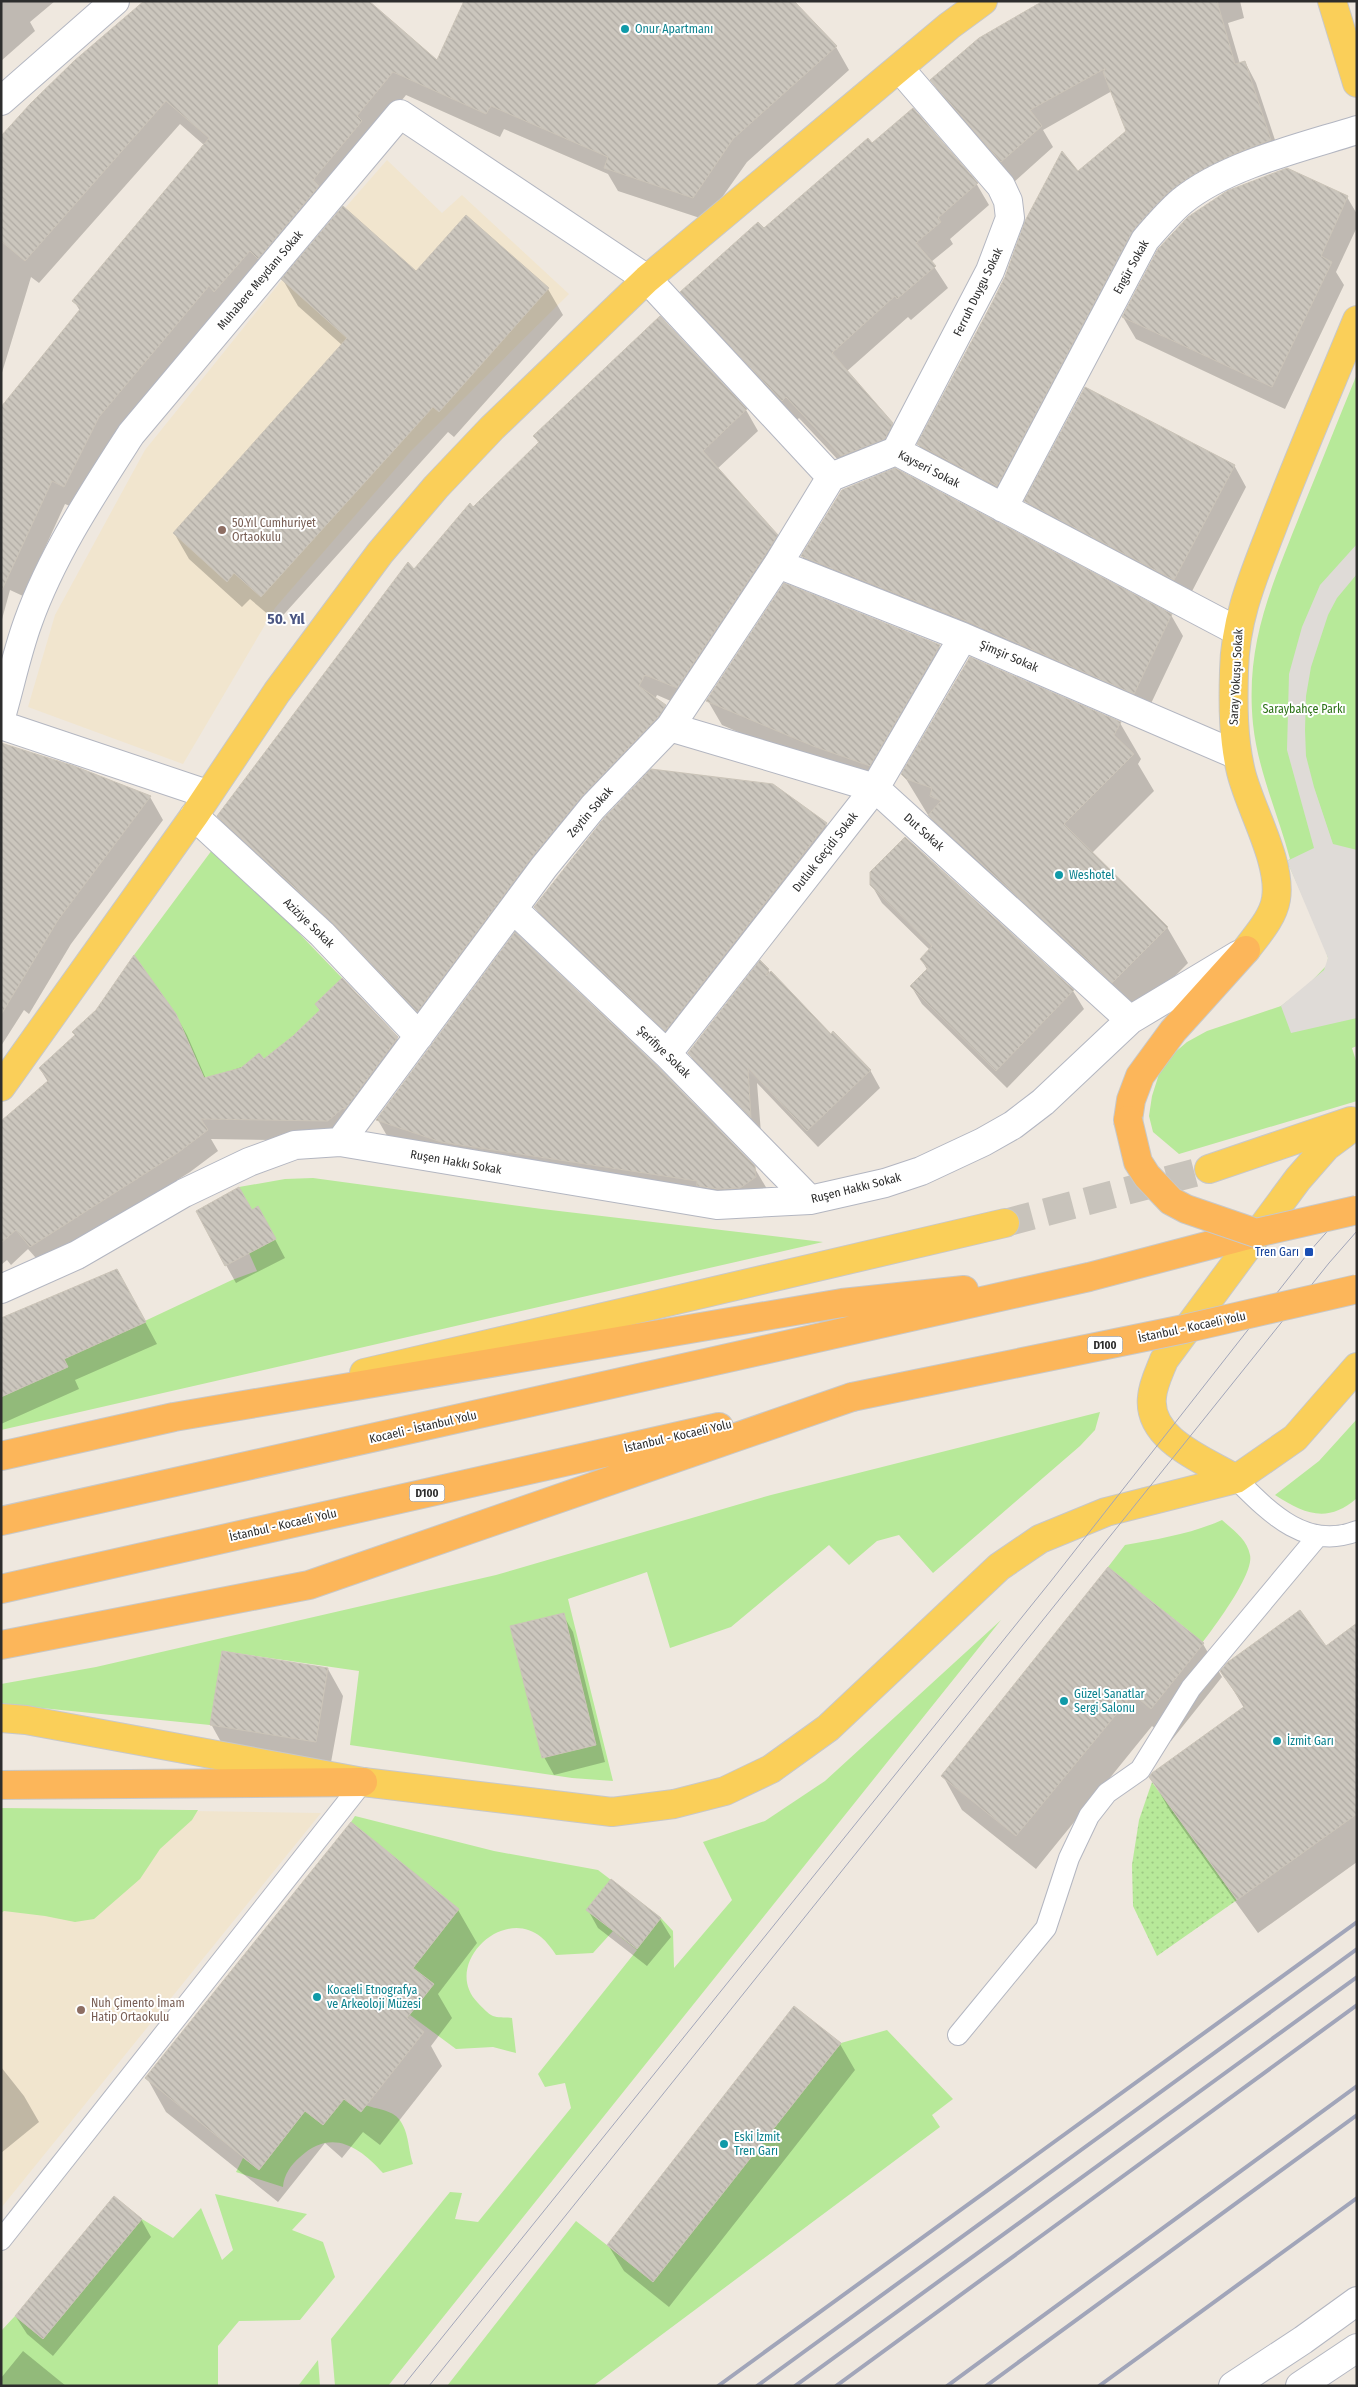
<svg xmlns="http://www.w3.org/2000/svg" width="1358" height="2387" viewBox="0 0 1358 2387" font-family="'Fira Sans Condensed',sans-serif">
	<defs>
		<pattern id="garden-dots" width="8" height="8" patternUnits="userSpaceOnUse" patternTransform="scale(1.25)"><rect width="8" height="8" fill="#b7e999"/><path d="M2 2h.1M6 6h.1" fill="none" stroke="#9ec884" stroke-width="1.8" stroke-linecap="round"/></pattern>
		<pattern id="building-back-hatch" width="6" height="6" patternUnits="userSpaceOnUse" patternTransform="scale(1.25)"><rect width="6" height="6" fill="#cbc6bd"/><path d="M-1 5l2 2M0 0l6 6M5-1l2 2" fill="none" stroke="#afaaa3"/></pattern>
	</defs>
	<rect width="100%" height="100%" fill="#efe8df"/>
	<path fill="#f1e5ce" d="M387,160L442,213L462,195L569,294L411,451L275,608L183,764L28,707L55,615L145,450L282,280Z
		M1,1808L321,1813L1,2208Z"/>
	<path fill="#b7e999" d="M1357,374V1046L1352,1048L1357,1064V1101L1179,1154L1153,1132L1149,1116L1152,1096L1159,1074L1173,1054L1187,1042L1207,1031L1281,1006L1306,987L1327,965L1328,958L1324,944L1287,861L1290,859C1278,814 1258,771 1253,724C1245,642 1272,586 1301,512C1320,466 1338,420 1357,374Z
		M215,846L342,978L315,1004L320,1010L293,1036L264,1059L255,1057L241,1068L204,1078L176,1014L134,955Z
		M313,1178L542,1209L823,1242L1,1430V1397L67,1367L64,1359L232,1280L257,1271L249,1253L276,1239L258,1207L252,1210L239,1187L285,1179Z
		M1100,1412L1095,1430L1080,1446L933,1573L899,1535L877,1541L849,1565L829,1545L731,1627L670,1648L647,1572L568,1599L613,1781L572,1778L350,1745L359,1671L222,1651L210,1725L2,1704L1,1684L96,1667L496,1575L771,1495Z
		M1357,1419V1498C1327,1524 1305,1514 1275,1495L1319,1461Z
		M1222,1520C1233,1530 1247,1539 1250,1555C1255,1576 1203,1642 1189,1660L1188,1630L1108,1567L1125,1545C1158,1539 1191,1534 1222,1520Z
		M1001,1620L388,2386H335L331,2339L450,2192L462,2193L455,2219L478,2222L571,2108L565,2083L545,2087L538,2074L637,1950L613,1931L593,1953L556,1955C552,1949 547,1942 541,1937C502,1905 441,1966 478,2003C482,2007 488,2014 493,2016C498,2018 506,2017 512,2018L516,2053L493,2047L456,2049L410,2015L349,2091C354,2096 361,2103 368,2106C384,2111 398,2110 405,2130C409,2141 409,2153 413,2164L383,2173C359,2146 331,2128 300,2157C291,2165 284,2174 283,2187L236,2172L243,2158L259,2170L305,2111L323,2125L410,2008L414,2010L433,1984L413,1968L459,1909L351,1822L355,1816L494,1851L598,1870L661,1918L673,1931L674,1968L732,1900L703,1842L765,1821L825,1781Z
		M1,1808L189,1810H198L192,1820L160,1849L140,1879L94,1919L75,1922L45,1916L4,1911L1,1913Z
		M887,2030L953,2099L932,2115L940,2127L593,2386H447L576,2221L653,2281L841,2043Z
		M215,2194L307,2214L292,2230L323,2242L335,2277L300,2320L239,2321L218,2346V2386H1V2331L15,2316L43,2339L142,2219L173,2238L201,2208L222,2260L233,2250Z
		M318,2360L320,2386H298Z"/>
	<path fill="url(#garden-dots)" d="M1152,1782L1237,1900L1157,1956L1133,1906L1132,1865L1139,1820Z"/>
	<path fill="#dfdbd7" d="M1357,544V574L1337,598L1328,615L1311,667L1306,696L1305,730L1306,756L1314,787L1333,844L1357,850V1018L1291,1033L1281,1006L1324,970L1328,958L1287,861L1314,848L1287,750L1289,674L1302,627L1320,585Z"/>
	<path fill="#0003" d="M1,1H55L30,22L35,31L1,61Z
		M1046,1H1240L1244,18L1228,23L1240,64L1245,62L1256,83L1282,161L1203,196L1144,251L1009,506L930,465L918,444L1078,173L1128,131L1112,91L1043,130L1053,147L1014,182L943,101L932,80Z
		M836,47L849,70L747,162L706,220L618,191L608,174L504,129L500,137L406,95L77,509L65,504L23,596L10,590L1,623V409L80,311L74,301L204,145L180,124L39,283L31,277L1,376V138L32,103L437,62Z
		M872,145L976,183L989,205L950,239L953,244L931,262L948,288L911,320L908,317L846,372L892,424L904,445L854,477L799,418L795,422L694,314L682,292Z
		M1347,197L1357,214V227L1336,272L1344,285L1285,409L1136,339L1123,317Z
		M466,217L548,289L563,315L454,437L448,432L277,622L250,599L242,607L189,559L174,533L342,345L298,306L283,280L416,273Z
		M746,410L758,431L717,469L777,535L789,556L689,709L657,695L655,699L665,706L677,727L593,818L430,1032L230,837L218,816L414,571L539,444L535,437Z
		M1234,465L1246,487L1187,601L1038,523L1026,501Z
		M802,556L1171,615L1183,636L1146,714L814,577Z
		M939,646L953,670L884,790L828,771L722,725L708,701Z
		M1120,723L1141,759L1138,764L1154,791L1092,853L1167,927L1188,963L1133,1018L950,851L903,774Z
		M1,744L150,797L163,820L71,944L29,1014L24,1010L1,1046Z
		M773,785L826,824L839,847L679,1052L548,930L535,907Z
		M905,838L1073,991L1084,1009L1007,1088L922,1004L911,986L928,971L921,959L930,950L882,903L871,884Z
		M768,970L831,1036L870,1070L880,1088L818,1147L757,1083L761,1133L699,1071L689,1053Z
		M317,1004L397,1038L409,1058L340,1141L211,1139L218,1151L190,1172L43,1266L28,1249L11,1265L7,1260L1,1265V1133L48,1082L40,1069L175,1014L187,1035L206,1079L263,1060L294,1037L320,1011Z
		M378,1120L754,1167L767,1189L752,1209L390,1141Z
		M252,1212L268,1226L285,1258L236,1283L226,1265Z
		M129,1292L157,1344L75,1380L79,1389L1,1424V1322Z
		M563,1615L573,1632L605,1762L554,1775L544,1757Z
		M1357,1625V1862L1258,1933L1170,1811L1151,1777L1244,1708L1222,1671L1326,1648Z
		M1203,1644L1222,1677L1171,1741L1152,1726L1036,1869L962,1810L943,1776Z
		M328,1669L343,1696L330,1768L226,1751L211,1724Z
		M611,1881L660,1919L671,1937L647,1966L598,1928L588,1910Z
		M458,1910L477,1943L438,1994L452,2018L431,2046L442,2066L380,2145L363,2132L342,2158L325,2143L278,2202L166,2112L147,2078Z
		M794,2008L840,2044L855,2070L669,2307L624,2271L608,2245Z
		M1,2067L24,2096L39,2122L1,2153Z
		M141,2219L151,2237L53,2356L27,2334L16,2317Z
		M23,2351L66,2386H1V2378Z"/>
	<path fill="url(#building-back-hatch)" stroke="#cbc4b8" d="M144,1H369L437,60L464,1H794L837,46L733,139L693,198L604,168L608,157L491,106L486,114L393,72L357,116L362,121L313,180L319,186L258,259L250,251L214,292L209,286L99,417L64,487L52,481L1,592V407L81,308L72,301L209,138L166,101L25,261L1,241V136L31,103L74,61Z
		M1043,1H1217L1235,64L1245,61L1271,140L1236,153L1191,176L1166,194L1133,230L997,486L917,444L991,305L1005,277L1025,221L1062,151L1078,171L1126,131L1103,72L1106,68L1030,110L1042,126L1001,162L930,80L979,38Z
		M913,108L978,183L938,218L941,222L916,243L936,266L897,299L895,296L832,353L893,423L885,439L841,456L786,397L782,401L680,292L758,222L764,228L868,138L872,143Z
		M1287,168L1348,196L1321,256L1332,262L1272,387L1122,317L1158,249L1188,217L1227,191Z
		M343,206L416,271L466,215L549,288L439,412L433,407L261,597L234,573L227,582L173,533L347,338L281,279Z
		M660,316L747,409L703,451L778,535L677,688L645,675L639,686L666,705L658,717L581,797L531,858L417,1012L333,923L217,816L408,562L414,569L470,503L473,507L539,442L533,436Z
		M1085,387L1235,465L1174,580L1024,501Z
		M895,468L1172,614L1134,694L969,622L801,556L842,490Z
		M784,583L940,645L870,766L813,746L706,701Z
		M970,657L1121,722L1114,735L1134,754L1064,824L1168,927L1112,983L928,815L941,801L930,796L932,788L906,779L901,774Z
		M1,743L74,766L151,796L58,920L1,1015Z
		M651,769L773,784L827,823L665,1031L534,907L605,817Z
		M905,837L1074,990L996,1071L910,986L928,968L920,959L932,946L870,885V872Z
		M515,932L656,1065L755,1166L756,1177L740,1188L718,1189L697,1186V1181L441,1142L376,1120Z
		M134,955L176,1014L204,1078L241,1068L259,1053L264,1059L293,1036L320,1010L315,1004L342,978L398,1037L345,1109L343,1108L328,1121L201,1119L208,1130L179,1152L30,1247L16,1230L1,1243V1121L49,1080L39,1068L75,1035L72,1032L96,1010Z
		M760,960L769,969L766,976L771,971L831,1034L833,1031L871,1070L807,1131L748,1068L751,1118L688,1053Z
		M239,1187L252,1210L258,1206L276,1239L225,1266L196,1211Z
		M117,1269L146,1322L64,1359L68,1367L1,1397V1318Z
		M1108,1567L1204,1643L1151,1709L1133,1694L1016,1836L941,1776Z
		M1300,1610L1326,1646L1357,1623V1814L1237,1900L1149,1777L1152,1773L1245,1706L1220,1671L1228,1662Z
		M564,1613L596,1745L542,1758L510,1626Z
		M222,1651L328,1668L316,1742L210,1725Z
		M351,1822L459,1909L413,1968L434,1984L407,2018L424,2032L361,2112L344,2099L323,2125L305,2111L259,2170L145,2078Z
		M611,1879L661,1918L637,1949L586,1910Z
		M794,2006L841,2043L653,2282L607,2245Z
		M114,2196L142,2219L43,2339L15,2316Z"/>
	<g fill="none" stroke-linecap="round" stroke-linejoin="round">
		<path stroke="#c8c3bb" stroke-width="28" stroke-dasharray="28 14" stroke-linecap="butt" d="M1005,1223L1209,1169"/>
		<defs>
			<path id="service" d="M1236,1479C1269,1512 1306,1551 1357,1531
				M958,2035L1046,1928L1069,1858L1089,1816L1107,1793L1140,1770L1191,1688L1318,1536
				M1,2240L363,1782"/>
			<path id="minor" d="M896,451L990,271L1010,218L1008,201L1001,186L900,69
				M896,451L1237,631
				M831,477L896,451
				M1003,508L1145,240C1157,226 1169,212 1182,201C1226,165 1303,147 1357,130
				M778,564L963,637L1237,755
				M1,717C10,686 17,652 28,622C52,555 93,493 131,434L400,114L647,279L831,477
				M1,725L207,794
				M670,727L875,788L1130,1020
				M194,816L322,934L419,1036
				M513,909L667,1054L810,1200
				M667,1054L875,788L963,637
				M340,1142L544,867L593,807L670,727L778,564L831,477
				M1,1289L77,1255L184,1193L249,1162L295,1145L340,1142L717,1205L810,1200L885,1183L921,1171L983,1142L1013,1125L1043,1102L1130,1020L1238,955"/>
			<path id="secondary" d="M1,101L115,1
				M1233,2386L1303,2340L1357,2301
				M1300,2386L1357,2348"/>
			<path id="primary" d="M1332,1L1357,83
				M1246,950C1257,935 1273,918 1276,899C1282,862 1250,809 1241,772C1233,739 1233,705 1234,671C1235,616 1255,573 1274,523C1300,455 1329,388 1357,320
				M1,1087L194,816L277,692L380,553L436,487L492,428L647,279L949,26L983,1
				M1209,1169L1351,1121
				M364,1373L1005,1223
				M1236,1479C1206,1461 1147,1440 1152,1397C1153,1384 1159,1373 1164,1360L1298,1179L1326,1147L1357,1124
				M1,1718L26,1720L363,1782L612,1812L674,1804L725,1791L771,1769L828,1728L999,1567L1040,1539L1106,1512L1236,1479L1295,1438L1357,1367"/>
			<path id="trunk" d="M1128,1120L1131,1100L1140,1076L1173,1031L1246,950
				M1,1456L174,1417L842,1303L964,1290
				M1,1521L1089,1277L1256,1233
				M1,1589L719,1427
				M1,1645L309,1585L852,1397
				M1,1785L363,1782"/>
		</defs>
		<use href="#service" stroke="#b3b6c1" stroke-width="22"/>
		<use href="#minor" stroke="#b3b6c1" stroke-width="30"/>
		<use href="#secondary" stroke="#b3b6c1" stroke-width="30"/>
		<use href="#primary" stroke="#c8c8c8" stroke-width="30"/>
		<use href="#trunk" stroke="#c8c8c8" stroke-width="30"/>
		<use href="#service" stroke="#fff" stroke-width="20"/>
		<use href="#minor" stroke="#fff" stroke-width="28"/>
		<use href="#secondary" stroke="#fff" stroke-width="28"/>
		<use href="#primary" stroke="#facf59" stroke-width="28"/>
		<use href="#trunk" stroke="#fcb65a" stroke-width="28"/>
		<path stroke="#a1a5b9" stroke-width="1" d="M403,2386L1051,1581L1309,1252L1357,1198
			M429,2386L1329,1263L1357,1231"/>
		<path stroke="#a1a5b9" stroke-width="4" d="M718,2386L1357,1922
			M757,2386L1357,1949
			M795,2386L1357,1977
			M836,2386L1357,2005
			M947,2386L1357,2086
			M986,2386L1357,2115
			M1099,2386L1357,2198"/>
		<defs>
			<path id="trunk-bridge" d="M1128,1120L1138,1162L1147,1176L1171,1201L1186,1209L1256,1233L1357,1210
				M852,1397L1184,1329L1357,1289"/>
		</defs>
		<use href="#trunk-bridge" stroke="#c8c8c8" stroke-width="30" stroke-linecap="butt"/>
		<use href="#trunk-bridge" stroke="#fcb65a" stroke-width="28"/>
	</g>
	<g fill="#0f9aa8" stroke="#fff" stroke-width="2">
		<circle cx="625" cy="29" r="5"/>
		<circle cx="1059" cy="875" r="5"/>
		<circle cx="1064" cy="1701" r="5"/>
		<circle cx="1277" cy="1741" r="5"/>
		<circle cx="317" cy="1997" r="5"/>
		<circle cx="724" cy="2144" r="5"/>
	</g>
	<g fill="#8d6e63" stroke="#fff" stroke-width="2">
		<circle cx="222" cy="530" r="5"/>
		<circle cx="81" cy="2010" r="5"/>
	</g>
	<rect fill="#1a4fb4" stroke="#fff" stroke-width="2" x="1304" y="1247" width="10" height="10" rx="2.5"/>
	<g text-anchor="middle" stroke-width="4" stroke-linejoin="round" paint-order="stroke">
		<g fill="#fff" stroke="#6c6c6c" stroke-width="1">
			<rect x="1087.5" y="1336.5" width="35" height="17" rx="4"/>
			<rect x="409.5" y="1484.5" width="35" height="17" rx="4"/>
		</g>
		<g font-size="11" font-weight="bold" fill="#2d2d2d">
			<text x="1105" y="1349">D100</text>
			<text x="427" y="1497">D100</text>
		</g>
		<g font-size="12" fill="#0d838f" stroke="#fff" text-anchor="start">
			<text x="635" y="33">Onur Apartmanı</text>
			<text x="1069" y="879">Weshotel</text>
			<text x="1074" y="1698">Güzel Sanatlar<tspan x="1074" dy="14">Sergi Salonu</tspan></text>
			<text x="1287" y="1745">İzmit Garı</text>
			<text x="327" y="1994">Kocaeli Etnografya<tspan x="327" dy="14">ve Arkeoloji Müzesi</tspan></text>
			<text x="734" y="2141">Eski İzmit<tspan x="734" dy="14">Tren Garı</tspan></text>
		</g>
		<g font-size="12" fill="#2d2d2d" stroke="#fff">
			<text transform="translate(1131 267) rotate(-61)" y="4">Engür Sokak</text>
			<text transform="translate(260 280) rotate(-50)" y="4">Muhabere Meydanı Sokak</text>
			<text transform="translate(978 292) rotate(-64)" y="4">Ferruh Duygu Sokak</text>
			<text transform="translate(929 469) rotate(27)" y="4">Kayseri Sokak</text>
			<text transform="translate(1009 656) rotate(23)" y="4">Şimşir Sokak</text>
			<text transform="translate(1236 677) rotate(-87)" y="4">Saray Yokuşu Sokak</text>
			<text transform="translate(590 812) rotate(-49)" y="4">Zeytin Sokak</text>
			<text transform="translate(924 832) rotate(42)" y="4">Dut Sokak</text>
			<text transform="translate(825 852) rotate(-52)" y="4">Dutluk Geçidi Sokak</text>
			<text transform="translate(309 923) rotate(44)" y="4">Aziziye Sokak</text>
			<text transform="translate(664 1052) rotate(44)" y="4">Şerifiye Sokak</text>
			<text transform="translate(456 1162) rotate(10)" y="4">Ruşen Hakkı Sokak</text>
			<text transform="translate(856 1188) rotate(-14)" y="4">Ruşen Hakkı Sokak</text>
			<text transform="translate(1192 1327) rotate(-12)" y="4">İstanbul - Kocaeli Yolu</text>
			<text transform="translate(423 1427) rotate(-13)" y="4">Kocaeli - İstanbul Yolu</text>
			<text transform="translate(678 1436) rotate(-13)" y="4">İstanbul - Kocaeli Yolu</text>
			<text transform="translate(283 1525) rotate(-13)" y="4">İstanbul - Kocaeli Yolu</text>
		</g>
		<g font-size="12" fill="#785e54" stroke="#fff" text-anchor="start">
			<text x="232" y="527">50.Yıl Cumhuriyet<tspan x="232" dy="14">Ortaokulu</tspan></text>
			<text x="91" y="2007">Nuh Çimento İmam<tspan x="91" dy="14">Hatip Ortaokulu</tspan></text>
		</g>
		<g font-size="12" fill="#2c7216" stroke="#fff">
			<text x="1304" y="713">Saraybahçe Parkı</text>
		</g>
		<g font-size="12" fill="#164399" stroke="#fff" text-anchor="end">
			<text x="1299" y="1256">Tren Garı</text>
		</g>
		<g font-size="15" font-weight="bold" fill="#4a5582" stroke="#fff">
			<text x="286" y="624">50. Yıl</text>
		</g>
	</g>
	<rect width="1358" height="2387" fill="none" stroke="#2d2d2d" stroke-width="5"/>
</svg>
